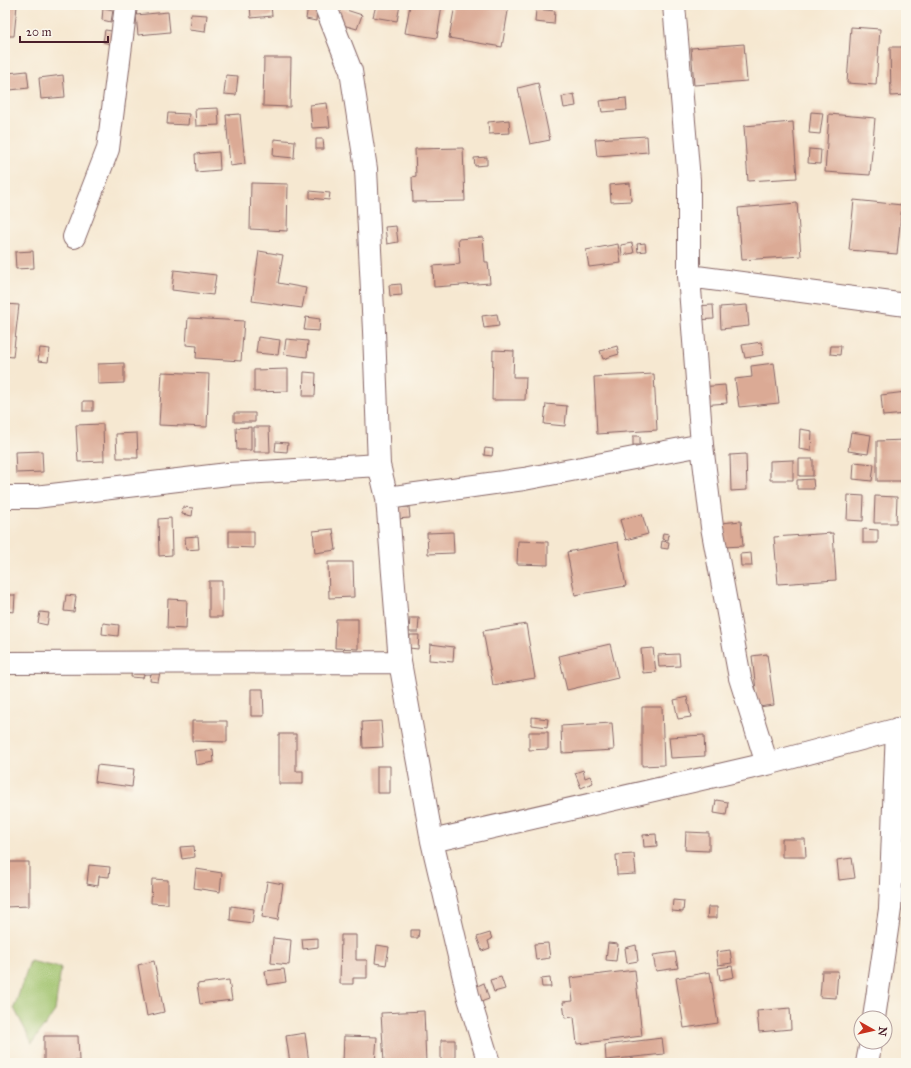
<svg xmlns="http://www.w3.org/2000/svg" width="911" height="1068" viewBox="0 0 911 1068" font-family="'IM FELL Great Primer',serif">
	<rect width="100%" height="100%" fill="#fbf7ec"/>
	<filter id="ink" filterUnits="userSpaceOnUse"><feTurbulence type="fractalNoise" baseFrequency=".025" numOctaves="2"/><feDisplacementMap in="SourceGraphic" scale="8" xChannelSelector="R" yChannelSelector="G"/><feConvolveMatrix kernelMatrix="1 2 1 2 8 2 1 2 1" color-interpolation-filters="sRGB"/></filter>
	<filter id="wash" filterUnits="userSpaceOnUse"><feTurbulence type="fractalNoise" baseFrequency=".012" numOctaves="4" result="noise"/><feDisplacementMap in="SourceGraphic" scale="16" xChannelSelector="R" yChannelSelector="G"/><feGaussianBlur stdDeviation="0.9" result="paint"/><feColorMatrix in="noise" values="0 0 0 0 0 0 0 0 0 0 0 0 0 0 0 0 0 1.4 0 .05"/><feComposite in="paint" operator="in"/></filter>
	<g filter="url(#wash)">
		<rect width="100%" height="100%" fill="#f6e8d1"/>
		<path fill="#9ec16b" stroke="#74704b" d="M30,961L61,968L55,1011L32,1043L14,1008Z"/>
		<g id="blocks">
			<path fill="#dbaa95" d="M5,5H17L14,36H5Z
				M250,5H271L272,16L251,18Z
				M308,5L317,6L316,21L306,19Z
				M376,5H400L397,21L373,17Z
				M410,5H442L437,38L405,33Z
				M455,5H509L502,47L449,38Z
				M103,8L113,10L111,22L102,20Z
				M340,8L362,15L357,29L336,23Z
				M536,9L555,11L554,24L535,22Z
				M168,12L170,32L138,35L136,15Z
				M191,14L207,15L205,32L189,30Z
				M851,27L880,29L876,85L847,83Z
				M105,30L112,31L111,44L103,42Z
				M744,44L747,81L694,85L691,48Z
				M890,47H906V95L891,96Z
				M264,58H291L290,107L263,106Z
				M27,71L29,88L10,90L8,73Z
				M63,75L65,97L41,99L39,78Z
				M226,75L238,76L236,95L224,94Z
				M538,83L550,140L530,144L518,88Z
				M574,94L576,106L564,108L562,97Z
				M626,98L627,110L602,112L600,101Z
				M327,103L330,127L312,128L310,105Z
				M218,108L219,125L196,126L195,109Z
				M811,112L823,113L820,134L809,133Z
				M168,113L189,114L188,125L167,124Z
				M240,114L245,164L230,166L226,115Z
				M829,114L875,118L870,175L825,172Z
				M509,120L510,133L489,134L488,122Z
				M793,122L797,178L748,181L744,126Z
				M647,136L648,152L597,156L595,139Z
				M274,139L295,141L294,158L273,156Z
				M316,139H323L324,149H316Z
				M463,148L465,201L413,202L412,177L416,176L415,149Z
				M809,149L821,150L820,164L808,163Z
				M219,152L220,170L196,172L195,154Z
				M487,157V165L475,166L474,158Z
				M251,183L288,184L287,231L250,229Z
				M630,183L631,201L611,202L610,185Z
				M310,191L330,193L329,200L310,198Z
				M854,200L902,205L897,254L849,250Z
				M797,203L801,256L742,260L738,208Z
				M396,226L398,242L387,244L385,227Z
				M483,237L485,262H488L490,283L434,287L433,266L460,264L458,239Z
				M632,243L634,253L622,255L621,245Z
				M645,243L646,251L638,252L637,244Z
				M618,244L621,263L589,267L586,250Z
				M33,251L34,268L16,269L15,252Z
				M259,251L283,255L278,283L306,288L302,308L252,301Z
				M174,270L216,275L213,295L172,290Z
				M401,284L402,295L390,296L389,285Z
				M5,304L19,305L13,357L5,356Z
				M713,305L714,319L694,320L693,306Z
				M747,305L749,326L721,329L720,307Z
				M497,314L499,326L484,328L482,316Z
				M306,317L320,319L319,331L304,330Z
				M188,318L244,321L241,361L196,358L197,346L186,345Z
				M258,337L280,340L278,355L256,353Z
				M286,339L308,341L307,357L284,354Z
				M761,342L763,355L745,358L742,345Z
				M617,346L619,354L603,359L600,351Z
				M831,346H841L840,355L830,354Z
				M40,348L50,349L48,362L38,361Z
				M493,350L514,351L513,377H526L525,400H492Z
				M124,363V383L98,384V364Z
				M774,363L779,403L739,407L735,379L752,377L751,366Z
				M288,369V391L254,392V370Z
				M162,372L209,374L207,427L159,425Z
				M304,372L316,373L315,396H303Z
				M654,374L657,430L597,434L594,377Z
				M725,385L727,403L702,405L700,387Z
				M906,392V414L883,416L881,395Z
				M5,399H8L6,414H5Z
				M83,401H93V411H83Z
				M546,404L567,406L565,426L544,424Z
				M234,413H255V422H234Z
				M103,424L104,461L78,462L76,425Z
				M251,427V450H237L236,428Z
				M254,427H269L270,452H254Z
				M800,429L812,431L811,451L799,449Z
				M851,432L871,435L868,454L848,451Z
				M137,433L138,458H117L116,434Z
				M633,436H640V445H633Z
				M906,440V481H877V441Z
				M276,442L288,443L287,452L275,451Z
				M485,448L493,449L492,456L484,455Z
				M42,451L43,472L16,473L15,452Z
				M746,454L747,490L731,491L730,455Z
				M799,459H813V476H799Z
				M793,460V480H770V461Z
				M854,462L874,464L872,481L853,479Z
				M813,479L814,489H797V480Z
				M848,495L864,496L863,521L847,520Z
				M875,496L897,497L896,523H874Z
				M183,507L193,508L192,516L182,514Z
				M409,507L410,518L396,519V508Z
				M642,514L648,534L626,540L620,520Z
				M171,518L172,555L159,556L158,519Z
				M741,521L743,546L723,547L721,523Z
				M333,529L336,550L315,553L313,531Z
				M863,529L878,530V543H863Z
				M229,531H254V548L229,547Z
				M453,532L454,553L428,554L427,533Z
				M663,533L669,534L668,540L662,539Z
				M833,533L836,580L778,584L774,537Z
				M198,536L199,549L186,550L185,537Z
				M518,541L548,542V565L517,564Z
				M662,541L669,542L668,549L661,548Z
				M618,542L626,586L575,595L567,552Z
				M751,553L752,566H741L740,554Z
				M328,562H353L354,597L329,598Z
				M209,581H222V617H209Z
				M5,595H15L14,612L5,611Z
				M66,595L76,596L74,612L64,611Z
				M168,599L187,600L186,629L167,628Z
				M40,612L49,613L47,625L38,623Z
				M410,618H419L418,632H409Z
				M336,619H358V649L335,648Z
				M103,623L119,625L118,636L102,634Z
				M526,624L535,678L493,685L483,631Z
				M410,635H419L418,649L409,648Z
				M430,644L454,647L453,662L429,660Z
				M610,644L618,678L567,690L559,656Z
				M653,648L656,672L643,673L641,649Z
				M679,654L680,666L659,667L658,655Z
				M767,654L774,705L758,707L752,656Z
				M132,669L145,671L143,678L131,677Z
				M151,671L160,672L158,682L150,681Z
				M251,689H263L264,716H251Z
				M687,697L691,717L678,719L674,700Z
				M642,707H662L664,765L642,766Z
				M532,717L548,719L547,727L532,725Z
				M192,721H227V742L192,741Z
				M381,721L383,747L363,748L362,722Z
				M612,723L614,750L562,753L561,726Z
				M529,732H548V749L529,750Z
				M279,734H296V771H303V784H279Z
				M704,735L705,756L671,758L669,737Z
				M213,749L214,762L196,765L194,751Z
				M97,765L134,769L132,787L95,782Z
				M377,766H390V793H377Z
				M583,770L585,778L590,776L593,783L581,788L575,773Z
				M716,800L728,802L726,815L714,813Z
				M686,832L709,833V851L685,850Z
				M656,834L657,846L644,847L643,835Z
				M782,839H805L806,857H782Z
				M194,846L195,857L182,859L180,847Z
				M634,854L636,874L617,875L616,855Z
				M852,858L855,878L839,880L837,860Z
				M5,862H29V906L5,907Z
				M89,865L110,867L109,877L99,876L98,886L87,884Z
				M196,869L222,873L220,892L194,888Z
				M152,879L168,880V904L151,903Z
				M267,881L283,884L278,920L262,917Z
				M673,900L684,901L683,912L672,911Z
				M231,906L254,909L252,923L230,920Z
				M708,907H717V918H707Z
				M411,930H419L418,938H411Z
				M490,933L492,939L488,941L490,948L482,951L477,937Z
				M341,935H356V960H367V978H353V984H340Z
				M273,938L291,940L289,965L271,963Z
				M318,938V947L303,949L302,939Z
				M548,943L550,958L536,960L534,944Z
				M608,943L618,944L616,961L606,960Z
				M377,945L389,947L386,965L375,963Z
				M636,945L638,961L627,963L625,948Z
				M730,950L732,963L718,965L716,952Z
				M675,952L678,968L656,971L653,955Z
				M154,961L164,1012L147,1016L138,965Z
				M732,966L734,977L720,980L718,968Z
				M284,969L286,982L267,985L265,971Z
				M635,970L642,1036L577,1044L574,1017L565,1018L563,1002L573,1001L570,978Z
				M822,971H838L836,998L820,997Z
				M710,972L718,1023L684,1028L676,978Z
				M501,977L505,989L494,992L490,980Z
				M550,978L551,987H542L541,979Z
				M229,980L232,1000L200,1004L197,984Z
				M484,983L489,999L478,1003L473,988Z
				M790,1008L791,1029L759,1032L757,1011Z
				M424,1011L426,1063H384L381,1013Z
				M305,1033L309,1063H290L286,1036Z
				M44,1036H78L79,1061H44Z
				M344,1036L377,1037L375,1063H343Z
				M662,1038L664,1054L606,1060L605,1045Z
				M441,1040H455V1063H441Z"/>
		</g>
	</g>
	<g filter="url(#ink)">
		<use href="#blocks" fill-opacity="0" stroke="#866565" stroke-width="1"/>
		<g fill="none" stroke-linecap="round" stroke-linejoin="round">
			<defs>
				<path id="street" d="M325,5L351,71L366,169L374,331L379,465L387,498L400,662L432,841L468,995L489,1063
					M674,5L689,180V276L702,445L712,527L740,678L767,764
					M74,237L108,149L126,5
					M689,276L906,305
					M5,497H35L228,474L379,465
					M387,498L524,479L702,445
					M5,663L400,662
					M432,841L767,764L906,727
					M874,1018L890,909L897,729
					M867,1063L871,1042"/>
			</defs>
			<use href="#street" stroke="#866565" stroke-width="24"/>
			<use href="#street" stroke="#fff" stroke-width="22"/>
		</g>
	</g>
	<rect width="911" height="1068" fill="none" stroke="#fbf7ec" stroke-width="20"/>
	<g transform="translate(873 1030) rotate(98)"><circle r="19" fill="#fbf7ec" stroke="#b4a19f"/>
	<path d="M0-3L7 15L0 10L-7 15Z" fill="#c8321e"/>
	<text y="-6" font-size="11" font-weight="bold" text-anchor="middle" fill="#4a1f2b">N</text>
	</g>
	<path d="M20 36v6h88v-6" fill="none" stroke="#4a1f2b" stroke-width="2"/>
	<text x="26" y="36" font-size="12" fill="#4a1f2b" stroke="#fbf7ec" stroke-width="3" paint-order="stroke">20 m</text>
</svg>
